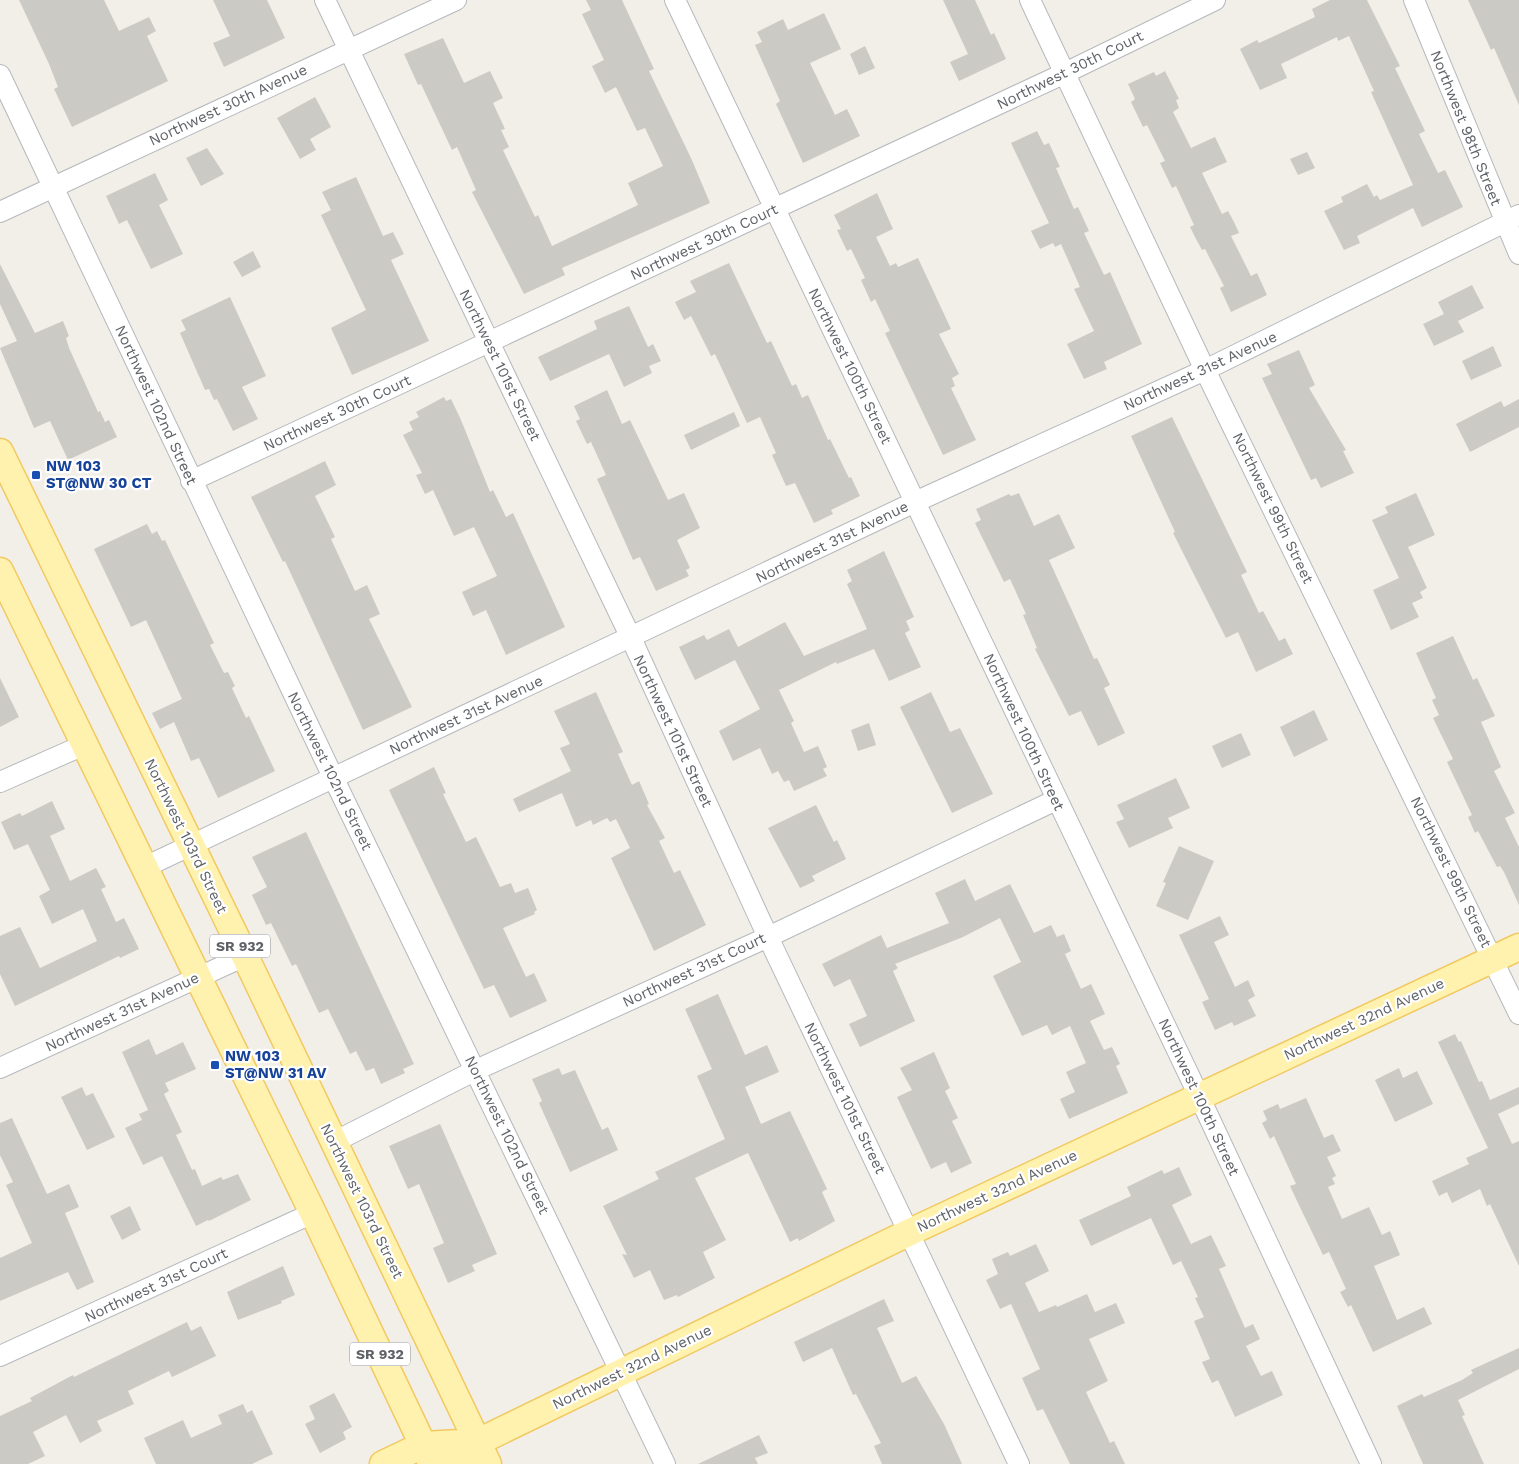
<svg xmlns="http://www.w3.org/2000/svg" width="1519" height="1464" viewBox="0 0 1519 1464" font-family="'Work Sans',sans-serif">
	<rect width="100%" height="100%" fill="#f1efe8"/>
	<path fill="#cccac5" d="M19,0H104L119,31L149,17L156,31L147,36L168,81L72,127L54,89L58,87L49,64Z
		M213,0H267L285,38L224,67L213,43L230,36Z
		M586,0H622L654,69L649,71L691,158L710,203L562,268L565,275L524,294L472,192L476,190L457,147L452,150L421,84L418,85L404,54L443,38L464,83L490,71L503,98L493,103L505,129L501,130L509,147L503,150L535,217L538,215L552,246L638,205L628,183L663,166L645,128L637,131L616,87L605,93L592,66L604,60L582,14L591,10Z
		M943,0H975L991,35L994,33L1006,59L959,81L950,62L968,54Z
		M1330,0H1367L1400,66L1395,68L1425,131L1419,134L1438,173L1445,170L1463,207L1422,227L1413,208L1357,236L1360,243L1344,250L1324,211L1343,202L1341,197L1367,184L1374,197L1377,195L1380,200L1413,185L1371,92L1374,91L1349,36L1338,41L1337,37L1281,64L1287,78L1260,90L1240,49L1257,40L1259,43L1315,17L1312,9Z
		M1468,0H1519V105L1494,48L1491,50Z
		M824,13L841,49L810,63L835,115L847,109L860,136L803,163L776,104L780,101L755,45L762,42L757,32L783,19L788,30Z
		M865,46L875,68L859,75L850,54Z
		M1165,71L1179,99L1176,100L1179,108L1173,112L1191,148L1215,137L1227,162L1202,173L1222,214L1228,211L1234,222L1239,233L1231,236L1251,276L1257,273L1267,295L1231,312L1220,288L1224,286L1205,249L1202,250L1196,239L1190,227L1194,225L1176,186L1172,188L1160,163L1165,161L1147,125L1143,127L1131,102L1135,99L1128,84L1154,72L1156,76Z
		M315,97L331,127L310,139L316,150L300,159L277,118Z
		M1037,131L1044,145L1049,143L1060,167L1056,168L1074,209L1078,207L1089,231L1084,233L1104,275L1110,272L1142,344L1104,362L1107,369L1084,379L1067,344L1094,331L1074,289L1080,287L1061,244L1055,247L1053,243L1040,249L1031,231L1049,223L1011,143Z
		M207,148L224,174L201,186L186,158Z
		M1307,152L1315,168L1298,175L1290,159Z
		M155,173L168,200L159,205L183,254L151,269L127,220L119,224L106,196Z
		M356,177L383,236L393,232L404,254L391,260L429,341L352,375L331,328L366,310L321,215L331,210L322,192Z
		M877,193L893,229L876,237L890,266L896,263L898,267L918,258L951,329L939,334L959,374L952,378L955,386L951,388L976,440L943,455L885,333L890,331L875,299L871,302L861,280L865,278L851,249L847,251L837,230L841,229L834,215Z
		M253,251L261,267L242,277L233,262Z
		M729,263L767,343L771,341L792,386L796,384L802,398L808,395L828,440L830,439L849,478L851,477L860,496L831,510L833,514L814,523L795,483L786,486L772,455L776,453L760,417L747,423L715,354L711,356L691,316L684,320L675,302L696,292L690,281Z
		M0,264L35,333L63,321L69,336L66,338L69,348L98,412L100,411L105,422L109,420L117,437L68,460L50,421L34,428L0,348L17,341L0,304Z
		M1472,285L1484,308L1458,321L1464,332L1434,346L1423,324L1444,314L1438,302Z
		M230,297L266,376L242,387L258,419L233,431L217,399L214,400L209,389L205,390L180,333L186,330L181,320Z
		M629,306L648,347L653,344L661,361L649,366L652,373L624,387L609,354L550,381L538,357L597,329L594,321Z
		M1493,346L1502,366L1471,380L1462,361Z
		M1299,350L1315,385L1309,388L1346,450L1343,451L1354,473L1321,488L1316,478L1311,480L1262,378L1272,374L1267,364Z
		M607,390L622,424L630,420L668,500L684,493L700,528L677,540L690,568L686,570L689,576L656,591L640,557L633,560L597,479L606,475L591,442L587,444L576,421L580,419L574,406Z
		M444,397L446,401L451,399L461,420L490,492L493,490L506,517L513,513L565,627L506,655L486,610L473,616L462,592L497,576L474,527L454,536L433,490L425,494L416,475L422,473L403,435L413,430L409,422L419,417L416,412Z
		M1519,399V427L1470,452L1456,424L1501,401L1504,407Z
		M734,412L740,426L691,450L684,435Z
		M1172,417L1247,572L1241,575L1259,613L1263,611L1279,641L1285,638L1293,654L1256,672L1238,632L1226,638L1173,533L1175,532L1131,436Z
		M325,461L336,485L315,496L335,537L331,539L355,591L367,585L380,614L369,619L412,707L363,730L285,561L283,562L251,497Z
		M1019,493L1034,526L1059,514L1075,548L1049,560L1094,659L1097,658L1110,685L1104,688L1125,733L1098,746L1081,711L1069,716L1035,649L1037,648L1023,615L1026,614L1010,579L1004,582L975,523L981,520L976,509L1009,494L1011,496Z
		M1416,493L1435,535L1408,547L1427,588L1420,592L1423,598L1412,603L1419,617L1391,630L1373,590L1399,578L1372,520L1388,513L1385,507Z
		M147,524L152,534L157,531L162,541L165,540L214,643L210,645L224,673L228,672L235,686L232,688L246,718L249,716L275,771L218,798L199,758L191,761L174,722L160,729L152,713L182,699L146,620L131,627L94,549Z
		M884,551L914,617L906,621L910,630L905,633L921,667L889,681L874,649L837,664L836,662L779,690L794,721L791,723L804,752L818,746L827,767L823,769L827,776L794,791L789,780L784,782L778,771L772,774L760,748L733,761L719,731L760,709L735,660L695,680L679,647L704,635L707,640L729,629L738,647L785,622L804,656L867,629L847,584L852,581L847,570Z
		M1453,636L1473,680L1477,678L1495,716L1481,722L1501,767L1494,771L1515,813L1505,818L1519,847V905L1504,872L1500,866L1497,867L1478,831L1475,833L1468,817L1472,815L1447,762L1453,759L1433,718L1439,715L1432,700L1436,698L1416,653Z
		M0,678L19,717L0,727Z
		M596,692L623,752L618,754L632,785L639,781L649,804L647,805L665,838L659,841L674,873L680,870L706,925L654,951L611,858L630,848L616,819L610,822L607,818L593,825L591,820L576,827L562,793L519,812L513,799L571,771L560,748L570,744L554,711Z
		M931,692L950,732L960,728L993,794L952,813L900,707Z
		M1314,710L1328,740L1294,757L1280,727Z
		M869,723L876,745L858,751L851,730Z
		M1241,733L1251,755L1222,768L1212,746Z
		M434,767L446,793L443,794L466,842L476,837L500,887L511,883L515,893L528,888L537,910L534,912L535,914L503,928L526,977L534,973L547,1001L510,1018L494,985L484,989L389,790Z
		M1176,778L1190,808L1168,818L1173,828L1129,848L1116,822L1124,819L1117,805Z
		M52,801L65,829L50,836L70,881L96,868L106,887L101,889L116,922L124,918L139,949L120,958L119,956L15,1006L0,974V936L20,927L40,968L97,941L83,909L52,924L39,896L50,890L28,844L14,850L1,822L20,813L22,816Z
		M816,805L831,836L834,842L837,840L846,859L812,876L815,881L800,888L768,828Z
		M306,832L414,1064L403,1069L405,1073L381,1084L374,1068L366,1071L356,1051L350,1054L328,1009L319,1013L296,964L292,966L271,923L266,925L252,895L267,887L252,857Z
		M1179,846L1214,861L1188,920L1156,906L1166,883L1163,882Z
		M965,879L975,901L1010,884L1034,933L1051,925L1057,937L1064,934L1071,951L1065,954L1081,989L1091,984L1105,1014L1090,1021L1104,1050L1112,1047L1120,1064L1116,1066L1128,1093L1069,1119L1060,1099L1075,1092L1066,1072L1086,1063L1070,1026L1052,1035L1047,1025L1022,1036L993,976L1021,962L1000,918L963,937L895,964L898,968L893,971L915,1021L860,1047L849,1024L867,1016L850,979L834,987L822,964L881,935L887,948L949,923L935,893Z
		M1220,916L1229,935L1214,942L1235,987L1248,980L1255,996L1248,1000L1256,1016L1234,1026L1232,1022L1215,1030L1202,1002L1209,999L1179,935Z
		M718,994L745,1055L767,1045L779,1072L745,1087L761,1124L790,1111L827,1189L822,1192L835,1221L799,1241L798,1238L790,1242L748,1153L695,1178L726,1240L703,1252L715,1278L678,1297L677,1295L664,1300L650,1270L634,1278L622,1254L627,1255L603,1206L659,1179L655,1172L725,1139L697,1076L712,1069L685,1009Z
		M1455,1034L1459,1042L1461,1041L1479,1082L1482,1081L1490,1100L1519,1087V1104L1498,1114L1512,1144L1519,1141V1266L1490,1204L1487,1206L1480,1189L1452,1203L1447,1192L1439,1196L1432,1181L1469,1164L1466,1158L1488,1148L1438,1042Z
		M149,1039L156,1055L183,1042L196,1069L165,1083L169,1091L164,1094L182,1132L176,1135L192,1170L195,1169L202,1186L221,1177L223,1180L238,1174L251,1200L209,1221L208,1220L196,1226L162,1156L143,1165L125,1128L142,1120L139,1114L148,1110L122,1052Z
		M934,1052L950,1088L945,1091L958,1118L952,1121L972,1163L951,1173L946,1162L931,1169L897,1097L912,1090L900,1068Z
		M559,1068L562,1075L575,1070L602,1130L608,1127L618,1150L570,1172L539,1103L542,1101L532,1079Z
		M1399,1068L1403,1078L1417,1071L1433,1104L1395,1122L1375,1080Z
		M82,1087L86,1096L93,1093L115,1137L87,1150L61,1097Z
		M1306,1098L1324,1138L1333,1134L1341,1151L1327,1157L1336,1176L1332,1178L1335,1184L1328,1187L1342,1219L1369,1207L1382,1235L1390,1231L1400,1255L1374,1266L1397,1320L1424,1307L1432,1324L1373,1352L1351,1305L1348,1307L1340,1292L1346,1289L1329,1252L1323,1255L1297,1201L1290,1186L1296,1184L1274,1136L1270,1139L1262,1123L1267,1120L1263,1111L1278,1104L1280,1109Z
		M12,1118L47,1194L69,1184L79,1207L65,1213L94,1282L77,1290L68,1272L0,1301V1258L32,1243L6,1185L13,1182L0,1155V1123Z
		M440,1124L497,1254L472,1265L475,1271L448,1283L433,1248L444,1243L419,1184L408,1189L389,1146Z
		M1179,1167L1192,1195L1172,1205L1191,1244L1211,1235L1226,1266L1219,1269L1245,1328L1253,1324L1260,1339L1246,1346L1261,1376L1272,1371L1283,1395L1235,1417L1218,1380L1212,1383L1202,1362L1210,1359L1194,1321L1204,1317L1195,1298L1198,1297L1181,1261L1173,1265L1151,1218L1091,1246L1079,1220L1131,1196L1127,1187L1162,1170L1164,1174Z
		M130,1206L141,1230L122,1240L110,1216Z
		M1036,1244L1049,1271L1025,1283L1039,1312L1056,1305L1057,1307L1087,1294L1095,1312L1116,1303L1125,1323L1089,1339L1108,1381L1086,1392L1110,1443L1114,1441L1125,1464H1070L1043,1409L1037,1411L1022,1378L1040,1369L1011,1304L1000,1309L986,1280L998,1274L992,1259L1008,1252L1010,1256Z
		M283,1266L295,1295L281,1301L282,1303L238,1320L227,1292Z
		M884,1299L894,1321L877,1328L902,1383L916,1376L944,1424L962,1464H882L874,1446L881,1443L856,1394L853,1395L832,1348L803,1362L794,1342Z
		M187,1322L191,1331L201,1326L216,1356L172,1377L169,1371L128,1391L134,1404L97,1421L102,1431L80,1443L66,1415L33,1432L45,1456L28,1464H0V1416L32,1401L30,1398L73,1375L74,1377Z
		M1519,1348V1369L1458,1400L1465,1415L1462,1416L1484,1464H1423L1397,1406L1422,1394L1424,1397L1462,1380L1473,1373L1471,1370Z
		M334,1393L352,1427L343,1432L346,1439L320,1453L305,1424L315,1419L309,1406Z
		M243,1404L247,1413L252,1410L273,1454L252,1464H156L144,1438L183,1420L191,1438L222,1424L218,1415Z
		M759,1435L768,1453L755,1458L758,1464H698Z"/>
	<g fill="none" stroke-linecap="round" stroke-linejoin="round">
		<defs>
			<path id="minor" d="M325,0L631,638L768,937L1019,1464
				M675,0L1199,1096L1371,1464
				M1030,0L1205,370L1519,1014
				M1414,0L1519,254
				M0,75L333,777L665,1464
				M0,212L456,0
				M191,481L1063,74L1215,0
				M0,782L86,744
				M145,867L915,502L1205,370L1519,215
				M0,1068L245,956
				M334,1142L476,1070L768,937L1056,800
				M0,1356L313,1213"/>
			<path id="major" d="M0,452L245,956L488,1464
				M0,571L313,1213L432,1464
				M383,1464L423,1445L478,1442
				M453,1464L478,1442L910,1232L1519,947"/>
		</defs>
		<use href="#minor" stroke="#b5b8bc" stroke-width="22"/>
		<use href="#major" stroke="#f2c960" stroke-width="29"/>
		<use href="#minor" stroke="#fff" stroke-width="20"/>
		<use href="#major" stroke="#fff2af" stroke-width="26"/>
	</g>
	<g fill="#1a4fb4" stroke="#fff" stroke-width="2">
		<rect x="31" y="470" width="10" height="10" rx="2.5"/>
		<rect x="210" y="1060" width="10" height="10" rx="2.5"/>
	</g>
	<g text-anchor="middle" stroke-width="4.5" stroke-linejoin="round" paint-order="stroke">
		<g fill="#fff" stroke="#8f9295" stroke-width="1">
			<rect x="210" y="934.5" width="60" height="23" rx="4"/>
			<rect x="350" y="1342.5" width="60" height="23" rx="4"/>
		</g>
		<g font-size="14" font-weight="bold" fill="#5f6368">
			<text x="240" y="951">SR 932</text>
			<text x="380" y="1359">SR 932</text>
		</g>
		<g font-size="15" fill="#5f6368" stroke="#fff">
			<text transform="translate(1070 70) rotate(-26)" y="5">Northwest 30th Court</text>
			<text transform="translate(228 105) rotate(-25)" y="5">Northwest 30th Avenue</text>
			<text transform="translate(1466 128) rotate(68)" y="5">Northwest 98th Street</text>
			<text transform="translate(704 242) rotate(-25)" y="5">Northwest 30th Court</text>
			<text transform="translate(500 365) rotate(64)" y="5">Northwest 101st Street</text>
			<text transform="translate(850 366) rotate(64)" y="5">Northwest 100th Street</text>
			<text transform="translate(1200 371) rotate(-25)" y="5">Northwest 31st Avenue</text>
			<text transform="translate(156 405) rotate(65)" y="5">Northwest 102nd Street</text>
			<text transform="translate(337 413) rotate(-25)" y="5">Northwest 30th Court</text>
			<text transform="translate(1273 508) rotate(64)" y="5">Northwest 99th Street</text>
			<text transform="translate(832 542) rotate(-26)" y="5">Northwest 31st Avenue</text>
			<text transform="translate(466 715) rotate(-25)" y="5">Northwest 31st Avenue</text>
			<text transform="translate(673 731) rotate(65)" y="5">Northwest 101st Street</text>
			<text transform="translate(1024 732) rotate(65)" y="5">Northwest 100th Street</text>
			<text transform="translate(330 771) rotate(64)" y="5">Northwest 102nd Street</text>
			<text transform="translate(186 836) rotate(64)" y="5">Northwest 103rd Street</text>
			<text transform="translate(1451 872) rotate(64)" y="5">Northwest 99th Street</text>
			<text transform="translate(694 970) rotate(-25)" y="5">Northwest 31st Court</text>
			<text transform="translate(122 1012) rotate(-25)" y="5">Northwest 31st Avenue</text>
			<text transform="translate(1364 1019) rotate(-25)" y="5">Northwest 32nd Avenue</text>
			<text transform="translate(1199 1097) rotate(65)" y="5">Northwest 100th Street</text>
			<text transform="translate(845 1098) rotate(64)" y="5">Northwest 101st Street</text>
			<text transform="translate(507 1135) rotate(64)" y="5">Northwest 102nd Street</text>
			<text transform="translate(997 1191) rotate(-25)" y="5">Northwest 32nd Avenue</text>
			<text transform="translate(362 1201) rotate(64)" y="5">Northwest 103rd Street</text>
			<text transform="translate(156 1285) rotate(-25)" y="5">Northwest 31st Court</text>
			<text transform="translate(632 1367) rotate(-26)" y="5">Northwest 32nd Avenue</text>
		</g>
		<g font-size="15" font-weight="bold" fill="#164399" stroke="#fff" text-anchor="start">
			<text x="46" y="471">NW 103<tspan x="46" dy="17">ST@NW 30 CT</tspan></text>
			<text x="225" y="1061">NW 103<tspan x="225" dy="17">ST@NW 31 AV</tspan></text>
		</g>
	</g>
</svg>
